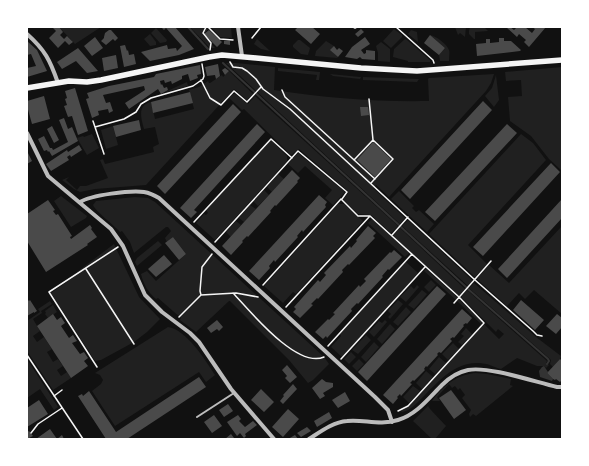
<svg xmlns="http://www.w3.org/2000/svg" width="589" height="466" viewBox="0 0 589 466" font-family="'Roboto Condensed',sans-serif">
	<rect width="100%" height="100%" fill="#111"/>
	<path fill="#202020" d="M59,27H101L75,44Z
		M190,27H206L208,29L203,35L215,48H210Z
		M211,27H231L232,38L220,37Z
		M455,27H466L465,37L460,33L458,35Z
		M470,27H484L488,31L475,32V39H474L469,34V31Z
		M156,28L167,40L166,42L160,43L151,33Z
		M394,29L402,35V37L391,48L383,41Z
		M411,30L417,32L418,42L408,34Z
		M150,34L156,42V45L150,46L144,39Z
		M430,35C436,36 447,44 449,50C450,53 449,57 449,61H440L439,55L445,48Z
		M257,39L269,50L270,51L261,49L254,44Z
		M405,39L407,40L430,60V62H408V61L393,57L394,49Z
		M298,40H300L310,48L308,55L301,54L293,47V45Z
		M326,41L334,46L331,50L338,57L337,58L315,56L316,51Z
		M381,42L390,49V62L378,61V53L376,46Z
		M226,63H236L275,67L274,90C325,98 377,102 429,101L428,79L429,78L494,74L491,83L486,91L389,197L376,185L373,188L405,218L400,224Z
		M562,67V169L561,170L549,159L531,136L510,121L508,97L522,96L521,80L506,81L505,72Z
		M278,68L320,72L319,80H316L317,75L278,71Z
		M229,71L253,94L247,100L234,89L146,185L95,189L80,192L74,189L62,180L69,177L66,180L77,190L80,186H86L108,178L100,160L103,159L105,164L154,152L153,147L159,144L155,127L144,129C141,118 137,105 151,102L155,119L194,109L189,90L199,87L208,81L209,83H210L222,75L223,77Z
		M330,74L360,77H361L360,79L333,76Z
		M496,75L499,100L494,107L485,96L492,88Z
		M363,77L419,79L417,82L363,80Z
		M187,82L188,86L163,93Z
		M233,94H235L248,104L255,96L398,226L391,233L371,215L358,214L343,200L348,193V191L299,149L291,155L244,109L242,110L229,98Z
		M113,126L118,145L106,149L101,130Z
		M92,134L99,148L87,155L77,138L83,136L84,137Z
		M521,134L533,143L546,160L468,245L487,264L475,277L429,234Z
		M271,140L287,156V161L215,240L196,223L204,214L206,215L208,213L206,210Z
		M298,153L345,192L333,205L325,198L332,190L305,166L298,173L288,164Z
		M278,174L284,179L272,192L267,187Z
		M264,190L269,195L258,206L253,201Z
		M399,191L414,206L412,208L416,212L419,210L434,224L427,232L391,199Z
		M61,196L87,216L86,218L71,227L54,201Z
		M135,197L148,198L155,202L324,357L329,364L313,380L308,383L289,360L230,301H229L196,332L180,320L181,318L158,298L156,299C148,293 143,283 141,274L147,271L156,281L186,254L173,237L167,242L165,238L171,231L168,227H166L134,253L130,242L122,231L120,232C114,225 95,211 93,205L96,201Z
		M338,204H344L363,221L296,294L293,292L283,303L264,286Z
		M250,205L256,209L244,222L239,218Z
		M372,219L409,253L405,257L368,223Z
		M408,220L471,279L472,281L468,286L402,226Z
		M236,221L241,225L231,237L226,232Z
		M562,226V314L534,290L525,299L519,293L507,306L477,279L489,265L509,283Z
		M400,228L465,289L459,296L393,236Z
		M158,241L162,245L137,266L135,262L137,258Z
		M114,244L139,297L160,319L147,332L134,342L101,360L95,361L51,293L78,274L77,272Z
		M406,262L418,273L342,357L331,347L341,336L340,334Z
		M426,269L457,297L456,300L424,271Z
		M431,280L436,285L429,292L424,287Z
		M474,283L536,337L561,356L560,359L553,367L550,364L551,360L549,358L469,288Z
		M417,285L419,287L406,302L400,297L411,286L414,289Z
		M422,290L427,294L414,309L408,305Z
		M467,290L547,361L546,363L549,365L546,368L544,366H537L517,358L501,369C493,367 488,363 478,363C454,362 437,383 422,398C416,404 410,411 402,412L401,411L408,406L484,324L499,339L504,334L498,329L496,332L461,297Z
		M459,299L482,322L481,324L457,301Z
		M398,300L403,304L390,319L388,317L391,314L388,311Z
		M50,301L52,304L41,311L42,313L33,319L40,331L33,336L37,342L44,337L52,349L47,352L53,362L58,359L63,366L57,370L61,376L67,372L71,378L53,390L27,351V321L40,312L38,309Z
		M53,305L57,312L48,318L45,314L46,313L45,311Z
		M406,307L411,312L398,326L393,322Z
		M385,320L387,322L374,337L369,332L379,321L382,323Z
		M390,324L395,329L382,344L377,339Z
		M168,327C186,329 206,361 215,375L206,382L199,372L115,426L92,391L101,384L103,380L100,375L95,373Z
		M466,328L472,334L462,345L458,342L464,336L461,334Z
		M366,335L371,340L358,354L352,350Z
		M374,342L379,347L366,362L361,357Z
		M453,343L459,349L448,360L442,354Z
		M351,352L356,357L349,364L344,359Z
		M439,357L446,363L435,374L429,369Z
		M27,359L58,407L54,410L40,389L27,398Z
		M359,359L364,364L357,371L352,366Z
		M426,371L433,377L422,389L416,383Z
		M476,373L487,374L511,379L510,385L513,386L476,416L473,414L470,417L469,414L471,410L462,398L465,395L460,388L458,390L455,386L452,388L449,384L437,397L440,401H432C442,386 458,374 476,373Z
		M413,386L420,391L409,403L403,397Z
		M428,406L430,409L446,426L435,439H432L413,421Z"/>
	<path fill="#333" d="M544,366L548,372L547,373L553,379L552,381L540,377L539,371L542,367Z"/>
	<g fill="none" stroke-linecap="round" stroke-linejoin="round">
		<path stroke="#333" stroke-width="2" d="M188,27L208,49
			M223,63L399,225
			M401,227L466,287
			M468,289L548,359L549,361L547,364"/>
	</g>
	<path fill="#4a4a4a" d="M52,27H59L63,32L60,35L64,39L67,36L73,42L69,45L65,41L58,48L49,38L56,31Z
		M161,27H175L194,49L179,55L150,61L141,52L167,45L168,49L176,48L177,51L182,46L166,28L164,30Z
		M298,27H312L320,34L311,44L295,30Z
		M506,27H510L514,30L517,27H525L532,33L535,29L532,27H546L529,47L524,42L526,40L519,34L517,37Z
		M361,29L364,32L358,37L355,34Z
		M109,30H111L118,38L115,41L113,39L106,45L101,41L104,38V37L105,33Z
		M209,30L222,42L217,47L204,34Z
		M430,35L445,48L439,55L424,43Z
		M95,37L103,48L92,56L84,46Z
		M365,37L370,44L361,50L364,54L366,53V50L375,51V60L362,59L360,57L357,59L345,57L352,47Z
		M499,38H504V41H511L521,50L520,51L477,56L476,44L486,43V39H490V43L499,42Z
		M27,41L37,50L47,71L27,77V68L36,66L31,54L27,55Z
		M224,41H230V45L224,44Z
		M125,45L127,51L128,50L129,55L134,54L136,64L124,67L120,46Z
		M334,46L337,50L339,48L343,51L338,57L330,50Z
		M78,48L98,71L87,73L76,61L62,69L57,62Z
		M116,55L118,68L104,71L102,58Z
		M218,64L220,76L216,79L215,75L207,76L205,67Z
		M200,65L201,74L197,75L198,78L190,81L188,74L182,76V79L172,84L171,81L165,83L164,80L160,81L161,85L162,84L164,88L167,87L168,90L161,94L158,89L129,109L125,103L145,90L144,86L103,95L106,103L110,102L113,111L109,113L108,109L98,111L99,115L92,118L86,99L89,98L87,93L109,86L154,77L156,74Z
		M225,68L229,71L225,75L222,70Z
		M75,88L88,131L78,135L72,116L68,117L64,106L67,105L65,99L67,98L65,91Z
		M190,92L193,103L153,113L151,102Z
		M44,96L50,119L32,124L27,106V101Z
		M483,101L492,110L410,199L401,190Z
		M233,104L241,112L165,194L157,186Z
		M360,107H368L369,115L361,116Z
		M64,118L68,129L72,127L78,141L52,156L49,151L48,152L47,150L44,151L38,139L44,136L50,148H52L53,150L68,142L59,120Z
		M139,120L141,130L116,137L113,126Z
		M257,124L265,132L194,210L197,212L191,218L180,208Z
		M507,124L517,133L435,221L425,212Z
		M52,126L59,140L54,143L47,129Z
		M373,142L391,159L375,177L357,160Z
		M79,145L82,150L71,157L70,155L67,157L69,160L51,171L46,164L67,150L68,152Z
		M27,151L32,161L27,164Z
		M551,163L560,172L483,256L473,247Z
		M292,170L300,178L297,181L298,182L276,206L275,205L270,211L271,212L248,237L247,236L242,241L243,242L231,255L222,246Z
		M319,195L327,202L325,205L326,207L303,232L302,230L297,236L298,237L275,262L274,260L269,266L270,268L259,280L249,271Z
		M562,199V218L507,278L498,269Z
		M48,200L55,210L53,211L56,215L58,214L72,236L70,237L71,239L90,225L92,228L91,229L97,237L87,244L88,245L46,272L27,241V214Z
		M368,226L376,233L373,236L375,238L349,265L348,264L342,270L343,272L318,299L317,298L311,304L313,305L300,318L293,312L296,309L294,307L318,280L320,282L326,275L324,273L350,246L351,248L357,241L356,240Z
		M173,237L186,254L179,260L165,243Z
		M394,250L402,257L389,270L388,269L382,276L383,277L358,304L357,303L351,309L352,311L327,338L326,336L323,339L315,332L328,319L329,320L335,314L333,313L359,285L360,287L366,281L364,279L390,252L391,253Z
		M164,255L172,264L156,277L148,269Z
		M437,286L446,294L367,381L358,372Z
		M27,299L29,301L30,300L37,311L34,313V312L27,316Z
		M521,300L544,320L535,330L513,310Z
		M462,309L472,318L467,324L466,323L463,325L464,326L454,338L453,337L450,339L452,341L441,353L439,352L437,354L438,355L427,367L426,366L424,369L425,370L414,381L413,380L410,383L412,384L401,396L400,394L397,397L398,398L393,404L383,395Z
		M53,314L57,320L61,317L65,323L61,326L69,338L73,335L77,341L72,343L80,354L84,352L88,358L84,361L88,366L71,378L37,326Z
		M557,314L562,318V327L556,334L546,326Z
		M217,320L223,327L219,331L217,329L211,333L207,328Z
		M560,359L562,361V380L560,382L556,379L555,380L553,379L547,373Z
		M287,365L297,377L290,383L285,378L287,376L282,370Z
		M199,377L206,387L127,439H106L78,396L82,394L83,396L89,391L116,432Z
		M322,379L326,382L333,383V387L323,393L325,396L320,399L312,388Z
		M293,384L297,389L283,404L280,401L284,396L283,395Z
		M261,389L274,402L264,412L251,400Z
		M451,390L466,410L454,419L439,398Z
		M345,392L350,401L338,408L332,400Z
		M39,400L48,414L27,427V408Z
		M228,404L233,411L224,417L219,410Z
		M288,409L299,419L283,437L272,427Z
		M329,412L332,418L317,427L314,421Z
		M214,415L222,426L212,433L204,422Z
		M238,415L241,419L239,421L245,427L253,421L257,425L245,434L246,436L244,438L240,433L237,436L227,422Z
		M307,427L311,431L301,437L297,433Z
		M50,429L57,439L62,435L64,439H36Z
		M29,431L33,436L29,438L30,439H27V432Z
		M231,434L234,438L225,439Z
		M295,435L298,439H288Z"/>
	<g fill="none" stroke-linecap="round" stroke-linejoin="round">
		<path stroke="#f5f5f5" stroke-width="1.5" d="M206,27L203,33L211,43L210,50
			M208,27L220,39L233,40
			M353,27L355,28L357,27
			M396,27L433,60L434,63
			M252,38L261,27
			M230,62L233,67L242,68L247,71L256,79L263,89L290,109L475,280L533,331L537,335L542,336
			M201,80L210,98L221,105L234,91L247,102L261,87
			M282,90L285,97L375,179
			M369,99L373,140
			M93,121L104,154
			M95,127L124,119L136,112L141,104L151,98L193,86L203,79L204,76L202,64
			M354,160L373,140L393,159L371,183
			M194,222L271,139L292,158
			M392,235L408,217
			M215,242L298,151L347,192L342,199
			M86,269L134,344
			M263,285L341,199L358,216H370L459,297L484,323L408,406L398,411
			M233,293C250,311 297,369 324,357
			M201,295L236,293L258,297
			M454,303L491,261
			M286,307L370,216
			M179,317L201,295L200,291L202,267L212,254
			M328,346L412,254
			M27,355L83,439
			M341,359L425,267
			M97,367L49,292L118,247
			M54,396L62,390
			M31,433L38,424L62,408"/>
		<path stroke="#bcbcbc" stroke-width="2" d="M197,417L234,393"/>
		<path stroke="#bcbcbc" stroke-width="4" d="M238,27L242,56
			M27,34C45,50 50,60 58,83
			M27,133L48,176L111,229L123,246L145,295L162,312L190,333L199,342L231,389L274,439
			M80,202C91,195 131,190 144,192C150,193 154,195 159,198L375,397L388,410L392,422
			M309,439C320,432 333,422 347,421C364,419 379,426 398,420C416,415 429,398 442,385C449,378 458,372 468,370C489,366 535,382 557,387H562"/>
		<path stroke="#f5f5f5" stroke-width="5.5" d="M27,88L69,81L87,82L101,80L209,57L222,55L256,58L361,68L417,71L562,60"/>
	</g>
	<rect width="589" height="466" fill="none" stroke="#ffffff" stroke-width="56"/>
</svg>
